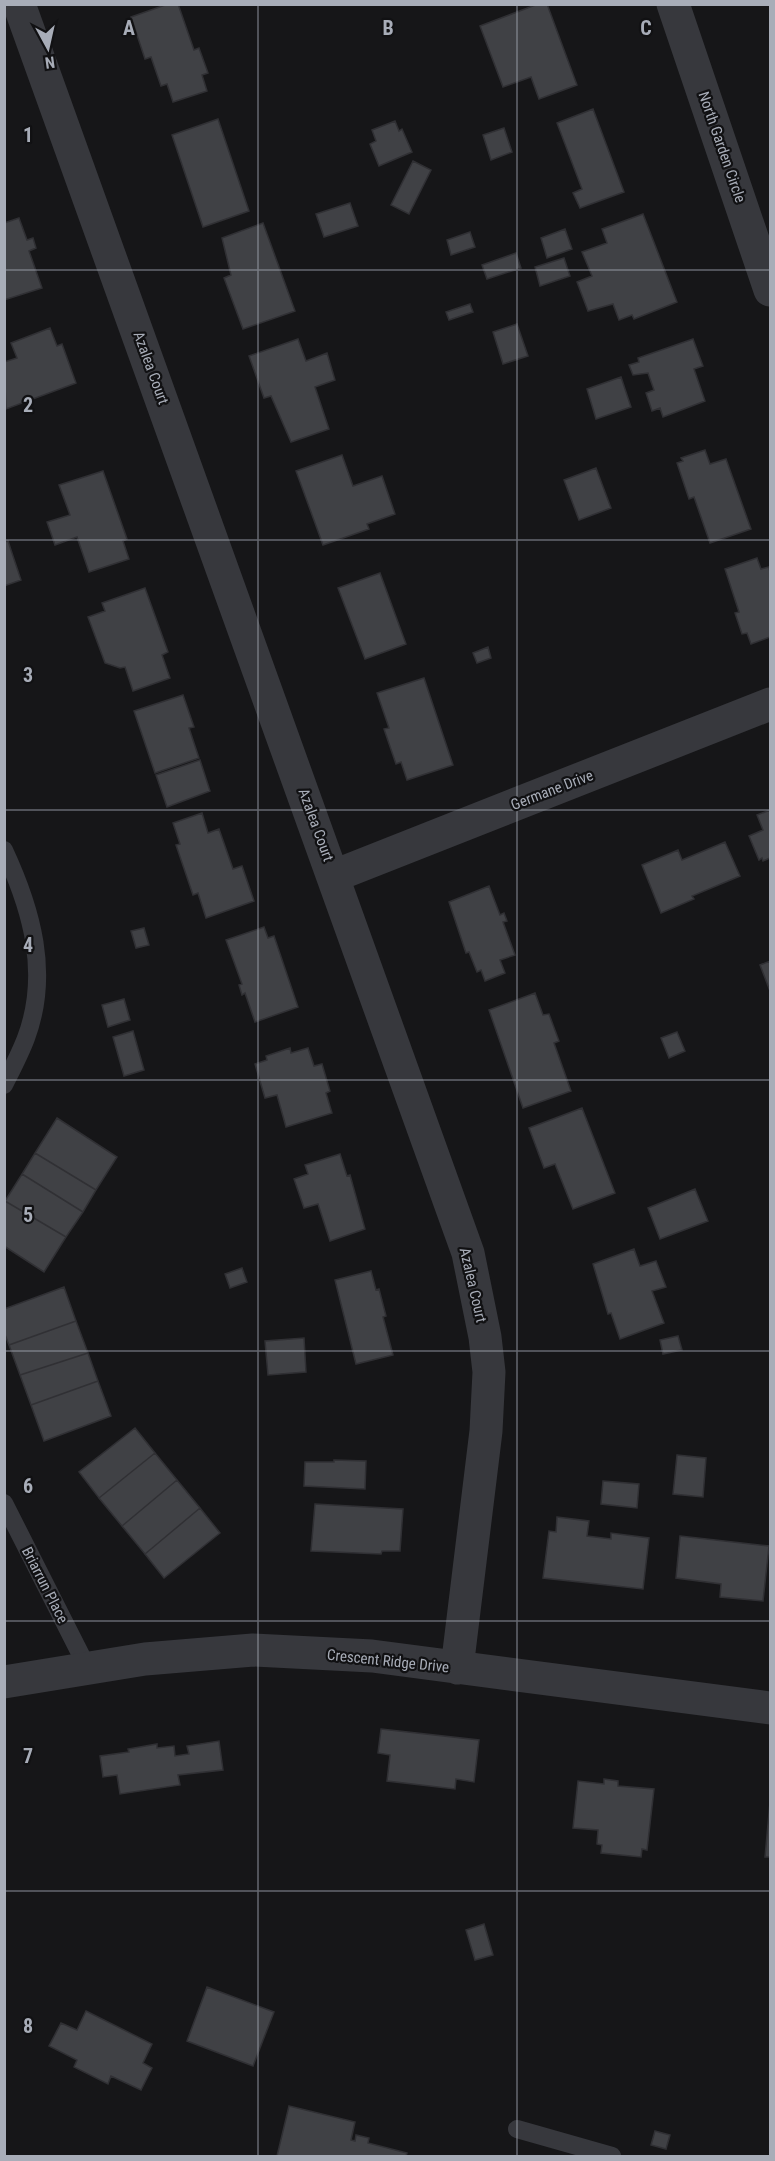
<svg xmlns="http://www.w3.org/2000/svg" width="775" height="2161" viewBox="0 0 775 2161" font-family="'Roboto Condensed',sans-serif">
	<rect width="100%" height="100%" fill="#161618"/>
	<path fill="#404145" stroke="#303034" stroke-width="1.5" d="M168,4H178L194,50L199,48L208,73L202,75L207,91L173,102L167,84L161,86L151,57L145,59L131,17Z
		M538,4H547L577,85L539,99L531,77L503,87L480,26Z
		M593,109L624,192L580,208L573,193L582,189L557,123Z
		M218,119L249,211L203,227L172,135Z
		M395,121L399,131L402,129L412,152L379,166L370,144L376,141L372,130Z
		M504,128L512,152L491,160L483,135Z
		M413,161L431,170L409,214L391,205Z
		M350,203L358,226L324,237L316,214Z
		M643,214L677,302L634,319L632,315L619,320L613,304L588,311L577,282L592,276L582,252L607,243L602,229Z
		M19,218L27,240L33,238L36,248L29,251L42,288L4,300V223Z
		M263,223L295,311L243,329L224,278L231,275L222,238Z
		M565,229L572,249L547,258L541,238Z
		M470,232L475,247L451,255L447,240Z
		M516,253L521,268L487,279L482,265Z
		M564,258L570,276L540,286L535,267Z
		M470,304L473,312L449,320L446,312Z
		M517,324L528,356L503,364L493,332Z
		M50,328L57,346L62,344L76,383L6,409L4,362L17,358L11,343Z
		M298,339L306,361L327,353L335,380L315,387L329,429L291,442L271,396L264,398L249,356Z
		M693,339L703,366L694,369L705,401L663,417L660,408L652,411L646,393L654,390L648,373L633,375L629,365L639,362L638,358Z
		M621,377L631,407L596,419L587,389Z
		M705,450L710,464L726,459L751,529L710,543L694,497L689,499L677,463L683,461L681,458Z
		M342,455L353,486L382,476L395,514L367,524L369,529L323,545L296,471Z
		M596,468L611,508L579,520L564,480Z
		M103,471L127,539L123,541L129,559L89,572L77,537L55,545L47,522L70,515L59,485Z
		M8,541L21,580L4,586V542Z
		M757,558L761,569L769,567L770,572V637L751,644L747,633L742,634L735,613L739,612L725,569Z
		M380,573L406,644L365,659L338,588Z
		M145,588L168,652L162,655L170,678L133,691L125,667L120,668L105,663L88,617L105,611L102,603Z
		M488,647L491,658L477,663L473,653Z
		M424,678L453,765L407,780L401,762L396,764L384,729L389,728L377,693Z
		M183,695L194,727L189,728L199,758L155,773L134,711Z
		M200,760L210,791L167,807L156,775Z
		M770,810V858L763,861L762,858L759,860L749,836L763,830L757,815Z
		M202,813L208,833L219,829L233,869L242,866L254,901L206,918L198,893L193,895L176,845L180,844L173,823Z
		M725,842L740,876L692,896L694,899L661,913L642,865L678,850L682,860Z
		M489,886L500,915L504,913L507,921L503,922L515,955L500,960L505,973L485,981L481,970L477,972L469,952L466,953L449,902Z
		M264,927L268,938L274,936L298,1007L255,1022L245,993L242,995L239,985L242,984L226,940Z
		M144,928L149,945L136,948L131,931Z
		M770,961V991L760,965Z
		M535,993L543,1015L549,1014L559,1041L554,1043L571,1091L523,1108L489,1010Z
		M124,999L130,1020L108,1027L102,1005Z
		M133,1031L144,1070L124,1076L113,1037Z
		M677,1032L685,1051L669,1058L661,1038Z
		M290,1048L291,1053L308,1048L314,1066L322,1064L330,1091L326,1093L332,1113L286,1127L277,1095L265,1098L255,1064L267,1060L266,1056Z
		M582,1108L615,1193L573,1209L555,1164L544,1168L529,1128Z
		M57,1118L117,1157L96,1190L35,1153Z
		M35,1153L96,1190L83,1212L22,1174Z
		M340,1154L347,1176L350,1175L365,1229L330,1241L318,1204L304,1208L294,1179L308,1174L305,1165Z
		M22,1174L83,1212L66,1237L5,1201Z
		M695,1189L708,1221L660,1239L648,1208Z
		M5,1201L66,1237L44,1272L4,1246Z
		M634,1249L640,1266L656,1261L666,1287L652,1291L664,1323L620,1339L611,1313L608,1314L593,1264Z
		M242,1268L247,1282L230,1288L225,1274Z
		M371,1271L376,1290L379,1289L386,1316L383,1317L393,1355L356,1364L335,1280Z
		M64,1287L76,1321L9,1345L4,1332V1309Z
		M76,1321L88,1353L20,1375L9,1345Z
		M678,1336L682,1350L663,1354L660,1340Z
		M304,1338L306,1372L268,1375L265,1341Z
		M88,1353L98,1381L31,1405L20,1375Z
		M98,1381L111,1416L44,1441L31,1405Z
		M135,1428L155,1453L99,1498L79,1472Z
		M155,1453L177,1480L122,1526L99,1498Z
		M677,1455L706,1458L703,1497L673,1494Z
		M334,1460L366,1461L365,1489L304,1486L305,1462H334Z
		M177,1480L200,1508L145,1554L122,1526Z
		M603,1481L639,1484L637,1508L601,1504Z
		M315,1504L403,1509L400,1551H382L381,1554L311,1551Z
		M200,1508L220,1533L164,1578L145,1554Z
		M557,1517L589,1521L587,1536L611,1539V1533L649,1538L643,1589L543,1578L549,1531L556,1532Z
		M680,1536L769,1546L763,1601L720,1597L721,1584L676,1578Z
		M381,1729L479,1740L474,1782L456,1779L455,1789L387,1781L390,1755L378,1753Z
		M219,1741L223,1770L178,1775L180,1785L120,1794L117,1775L103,1777L100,1756L129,1752L128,1749L157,1744V1748L174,1746L175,1756L189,1754L187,1746Z
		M604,1779L618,1781V1786L654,1789L647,1850L642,1849L641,1857L601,1853L602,1845L597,1844L598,1830L573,1828L578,1781L604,1784Z
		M770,1802V1857H765Z
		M484,1924L493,1955L475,1960L466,1930Z
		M207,1987L274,2012L253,2066L187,2041Z
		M86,2011L152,2044L143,2063L152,2068L141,2090L111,2076L108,2084L74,2067L77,2060L49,2046L61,2023L77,2030Z
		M289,2106L355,2122L351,2140L355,2141L356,2135L369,2138L368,2143L407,2153L406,2156H277Z
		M655,2131L670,2135L666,2149L651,2145Z"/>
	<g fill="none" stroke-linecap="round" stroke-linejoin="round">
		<path stroke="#37383d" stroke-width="18" d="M4,850C32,910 50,974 26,1038C20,1054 12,1069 4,1085
			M4,1503L87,1667
			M517,2129L612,2156"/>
		<path stroke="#37383d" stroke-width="33" d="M19,4L468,1253L485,1337L489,1372L486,1431L457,1668
			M673,4L770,290
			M334,876L770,704
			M4,1682L145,1659L253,1650L372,1656L770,1708"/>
	</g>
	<path fill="none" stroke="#a8adb8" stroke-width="1.5" stroke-opacity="0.55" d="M258,4V2156M517,4V2156M4,270H770M4,540H770M4,810H770M4,1080H770M4,1351H770M4,1621H770M4,1891H770"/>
	<g text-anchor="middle" stroke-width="4.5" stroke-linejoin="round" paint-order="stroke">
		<g font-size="15" fill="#a8adb8" stroke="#111113">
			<text transform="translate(722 147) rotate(71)" y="5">North Garden Circle</text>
			<text transform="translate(151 368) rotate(70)" y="5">Azalea Court</text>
			<text transform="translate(552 790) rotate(-21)" y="5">Germane Drive</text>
			<text transform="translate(316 825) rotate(70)" y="5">Azalea Court</text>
			<text transform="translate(473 1285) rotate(77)" y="5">Azalea Court</text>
			<text transform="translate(45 1585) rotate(63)" y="5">Briarrun Place</text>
			<text transform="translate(388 1661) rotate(6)" y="5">Crescent Ridge Drive</text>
		</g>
	</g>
	<g font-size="20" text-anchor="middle" font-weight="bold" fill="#a8adb8" stroke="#111113" stroke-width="4.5" stroke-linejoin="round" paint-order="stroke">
		<text x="129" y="35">A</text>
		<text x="388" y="35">B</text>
		<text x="646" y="35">C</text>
		<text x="28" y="142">1</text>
		<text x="28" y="412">2</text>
		<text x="28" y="682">3</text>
		<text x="28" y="952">4</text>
		<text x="28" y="1222">5</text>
		<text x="28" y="1493">6</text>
		<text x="28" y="1763">7</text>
		<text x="28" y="2033">8</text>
	</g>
	<rect width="775" height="2161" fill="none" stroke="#a8adb8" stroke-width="12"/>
	<g transform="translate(48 48) rotate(172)" stroke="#111113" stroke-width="4.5" paint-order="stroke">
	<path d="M0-4.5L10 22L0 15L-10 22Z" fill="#a8adb8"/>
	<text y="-9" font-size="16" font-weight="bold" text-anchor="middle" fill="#a8adb8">N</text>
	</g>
</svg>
